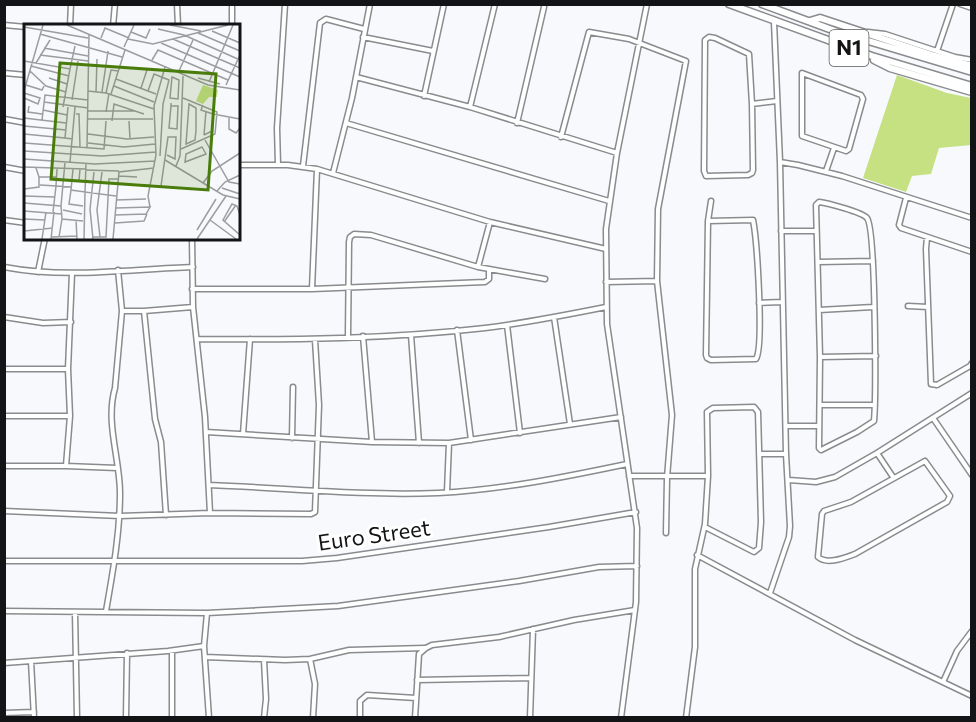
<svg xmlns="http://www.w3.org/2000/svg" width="976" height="722" viewBox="0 0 976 722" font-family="Commissioner,sans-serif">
	<rect width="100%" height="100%" fill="#f7f9fd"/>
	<path fill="#c5e182" d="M897,75L947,93L971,98V145L939,148L931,174L912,176L906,192L863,178Z"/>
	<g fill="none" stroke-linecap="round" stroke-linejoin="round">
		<defs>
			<path id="minor" d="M177,4L178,26
				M232,4V26
				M960,4L972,8
				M4,25L26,27
				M70,26L71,4
				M113,26L115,4
				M868,32L885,34L955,57L972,60
				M363,37L433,51
				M709,37L715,38L749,54L752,104L753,170L752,173L748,175L706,176L704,171L705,40Z
				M937,51L953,4
				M4,73L26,75
				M802,73L861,95L863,99L849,149L846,151L802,136Z
				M356,77L470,107L617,153
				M424,96L444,4
				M752,104L777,101
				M470,107L495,4
				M4,119L26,123
				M346,123L609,201
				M517,123L544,7
				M561,137L589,32L629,39L686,61L658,209L657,281L672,415L667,478L666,533
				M780,162L798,165L842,176L972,218
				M238,165H288L317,169L490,222L606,249
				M278,165L277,128L285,4
				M303,166L320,23L326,19L364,29
				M4,167L26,171
				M826,171L834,148
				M333,173L352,98L370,4
				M906,198L899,225L901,228L972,252
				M819,202C827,203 862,212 867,218C876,229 876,398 874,421L857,432L821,450L819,448L820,357L816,205Z
				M4,220L26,223
				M708,221L753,220C757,240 764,346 756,359L711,360L707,358L706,355L708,221L711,201
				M781,231H816
				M927,237L926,249L931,384L937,385L970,366L972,363
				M192,238L193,307L205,417L210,513
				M818,262L873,261
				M4,267C66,279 131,269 193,267
				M478,267L490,222
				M38,272L45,238
				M72,273L68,369L70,416L66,466L117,468
				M606,282L657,281
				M192,289H312L485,282L489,279V269
				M312,289L317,169
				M759,303L782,302
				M908,306L928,307
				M819,310L873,307
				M122,311H144L155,419L161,442L166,515
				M144,311L193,307
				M4,317L43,323L71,322
				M554,317L570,424
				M507,325L520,433
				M457,330L471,440
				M411,335L419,443
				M348,336L349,242L350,237L354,234L371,235L478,267L545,279
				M363,336L372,442
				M198,339C293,340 389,339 485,328C525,323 566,315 606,307
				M820,357L876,356
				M4,369H68
				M820,405H875
				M4,416H70
				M933,418L972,475
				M786,426H819
				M206,432L372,442L449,443L621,417
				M243,434L250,339
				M292,438L293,387
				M877,453L893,477
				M760,454H786
				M925,461L950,496L947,502L855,554C844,558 827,565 818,557L822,514L824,511L851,502Z
				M4,466H66
				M629,476H708
				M789,480L816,482L835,477L877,453L972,393
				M210,485C285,488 363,496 438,493C501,490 565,477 627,464
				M447,492L449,443
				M4,511L120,516L210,513L311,514L315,512L319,405L315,340
				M697,555L855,640L972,696
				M4,561H302L337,558L549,527L636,512
				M770,593L789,537L790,526L786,454L780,162L774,22
				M4,611L207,613L338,606L519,581L599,567L637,566
				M106,611C113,571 120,533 120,493C120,458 105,423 115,388L122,311L118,270
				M75,612L77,718
				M207,613L204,646L209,718
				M205,657L285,660L310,659L349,650L425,648
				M310,659L315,684L313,718
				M264,660L266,699L264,718
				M31,661L34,718
				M4,663L168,651L204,646
				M417,680L531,678
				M943,682L957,651L972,631
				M4,713L34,712
				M126,718L127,653
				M172,718V651
				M360,718V701L367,695L416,698
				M415,718L419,654L426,648L432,645L499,637L574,620L635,610
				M530,718L533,629
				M621,718L636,602L637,528L607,324L606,229L617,153L647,4
				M686,718L695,647V569L705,524L708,476L707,412L713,408L754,407L758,412L761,522L759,548L754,552L705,527"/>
			<path id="trunk" d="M729,4L872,56L972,86
				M762,4L835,31L972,72
				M810,21L820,18L935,56L972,66
				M874,60L890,68L972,92"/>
		</defs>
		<use href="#minor" stroke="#898b8e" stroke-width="7"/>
		<use href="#trunk" stroke="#898b8e" stroke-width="9"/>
		<use href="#minor" stroke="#fff" stroke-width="4"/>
		<use href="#trunk" stroke="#fff" stroke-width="6"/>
	</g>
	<g text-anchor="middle" stroke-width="6" stroke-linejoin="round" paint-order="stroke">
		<rect fill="#fff" stroke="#5a5a5b" stroke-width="1.5" x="829.5" y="30" width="39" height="36" rx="4.5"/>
		<g font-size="21" font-weight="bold" fill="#131415">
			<text x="849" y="55">N1</text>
		</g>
		<g font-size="22" fill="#131415" stroke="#fff">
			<text transform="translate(374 535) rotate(-8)" y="8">Euro Street</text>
		</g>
	</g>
	<g transform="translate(24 24)">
		<rect width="216" height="216" fill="#f7f9fd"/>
		<path d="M179,61L194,66L193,73H185L179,80L172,77Z" fill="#c5e182"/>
		<path fill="none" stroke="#9c9da0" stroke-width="1.5" d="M43,1L184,61L216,66M146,1L177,7M0,3L64,14M134,5L160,11L216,36M188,7L216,19M107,8L122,14L126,5M174,9L216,27M16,10L98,33M77,14L81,4L105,14M104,15L129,20L204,1M149,15L216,44M137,19L216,53M100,23L110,1M20,24L64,32M16,31L64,37M128,36L134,26L204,56M0,37L46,45L51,22M12,39L26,16M7,42L45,52M6,47L22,62L42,68M155,47L169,16M148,53L155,56L154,75L146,74ZM25,54L43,60M174,54L196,60M92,55L132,70M185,58L209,1M2,61L18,66L20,62M202,61L216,31M90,62L130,78M117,64L123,46M0,67L19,1M64,67L82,69L130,85M124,67L130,50L145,56L139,80L136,132M72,68L73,35M78,68L84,27M0,69L16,74L14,80L0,74M82,69L87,46L94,47M87,70L101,26M48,76L54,37M20,78L64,84M165,80L172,84V106L171,116L162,120ZM179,81L177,86L189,90L216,95M5,82L4,88L18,90M147,82H154L153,105L145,104L147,82V79M39,83L46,45M44,83L41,114L49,115M19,86L43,91M63,87H111M82,88L85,69M52,90H55L56,123M205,93V105L212,109L216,104M0,94L42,99M63,95H129M18,96L21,71L64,76M88,97L90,80L120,90M105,97L106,115M0,102L42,106M0,110L41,114M64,110L103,115L130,113M180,111L188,107L189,91M180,111L182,87M181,116L205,158L216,160M0,119L80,125L82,97M64,119L100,123L131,120M63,123L65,10M178,123L182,130L161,138L162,130ZM157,125L191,110L193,88L159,74M0,127L78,132L132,128M0,135L71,140L131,137M141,136L199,171L216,175M46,138L51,83M152,142L156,132L159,52M0,143L61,145M12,144L15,153H33M33,145L32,162L47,163M49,145L47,166L61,168L62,139M56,145L55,157H61M61,146L95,147M95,152L113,153M179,159L188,147L216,129M94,160L137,162L144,113H152L151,135L143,131M16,161L32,162L29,188M198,164L216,170M0,165L15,163V153M47,166L45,180L59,182M193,167L201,158L216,151M0,172L31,173M92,176L122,175M0,179L37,182L38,195L59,197M37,182L41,138M126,183L124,172L132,131L130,82L141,43M39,186L58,190M0,187L38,190M91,191L122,190L126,183L92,184M216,191L213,182L208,180L199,196L216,211M0,195L21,196M52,196L53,215M186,196L212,215M200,198L212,181M91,199L120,197L123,190M173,206L192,175M0,207L29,204M28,213L53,212M35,213L38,195M68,213H82L85,155H94M76,213L73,186L78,148M18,215L22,188M27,215L30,188M60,215L61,168L92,172M69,215L66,185L70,148M89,215L95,148L130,144M173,215L202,172"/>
		<path fill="#4a7c0b" fill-opacity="0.15" stroke="#4a7c0b" stroke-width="3" d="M36,39L192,50L184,166L27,155Z"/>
		<rect width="216" height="216" fill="none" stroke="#131415" stroke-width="3"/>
	</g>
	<rect width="976" height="722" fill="none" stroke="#131415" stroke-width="12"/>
</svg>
